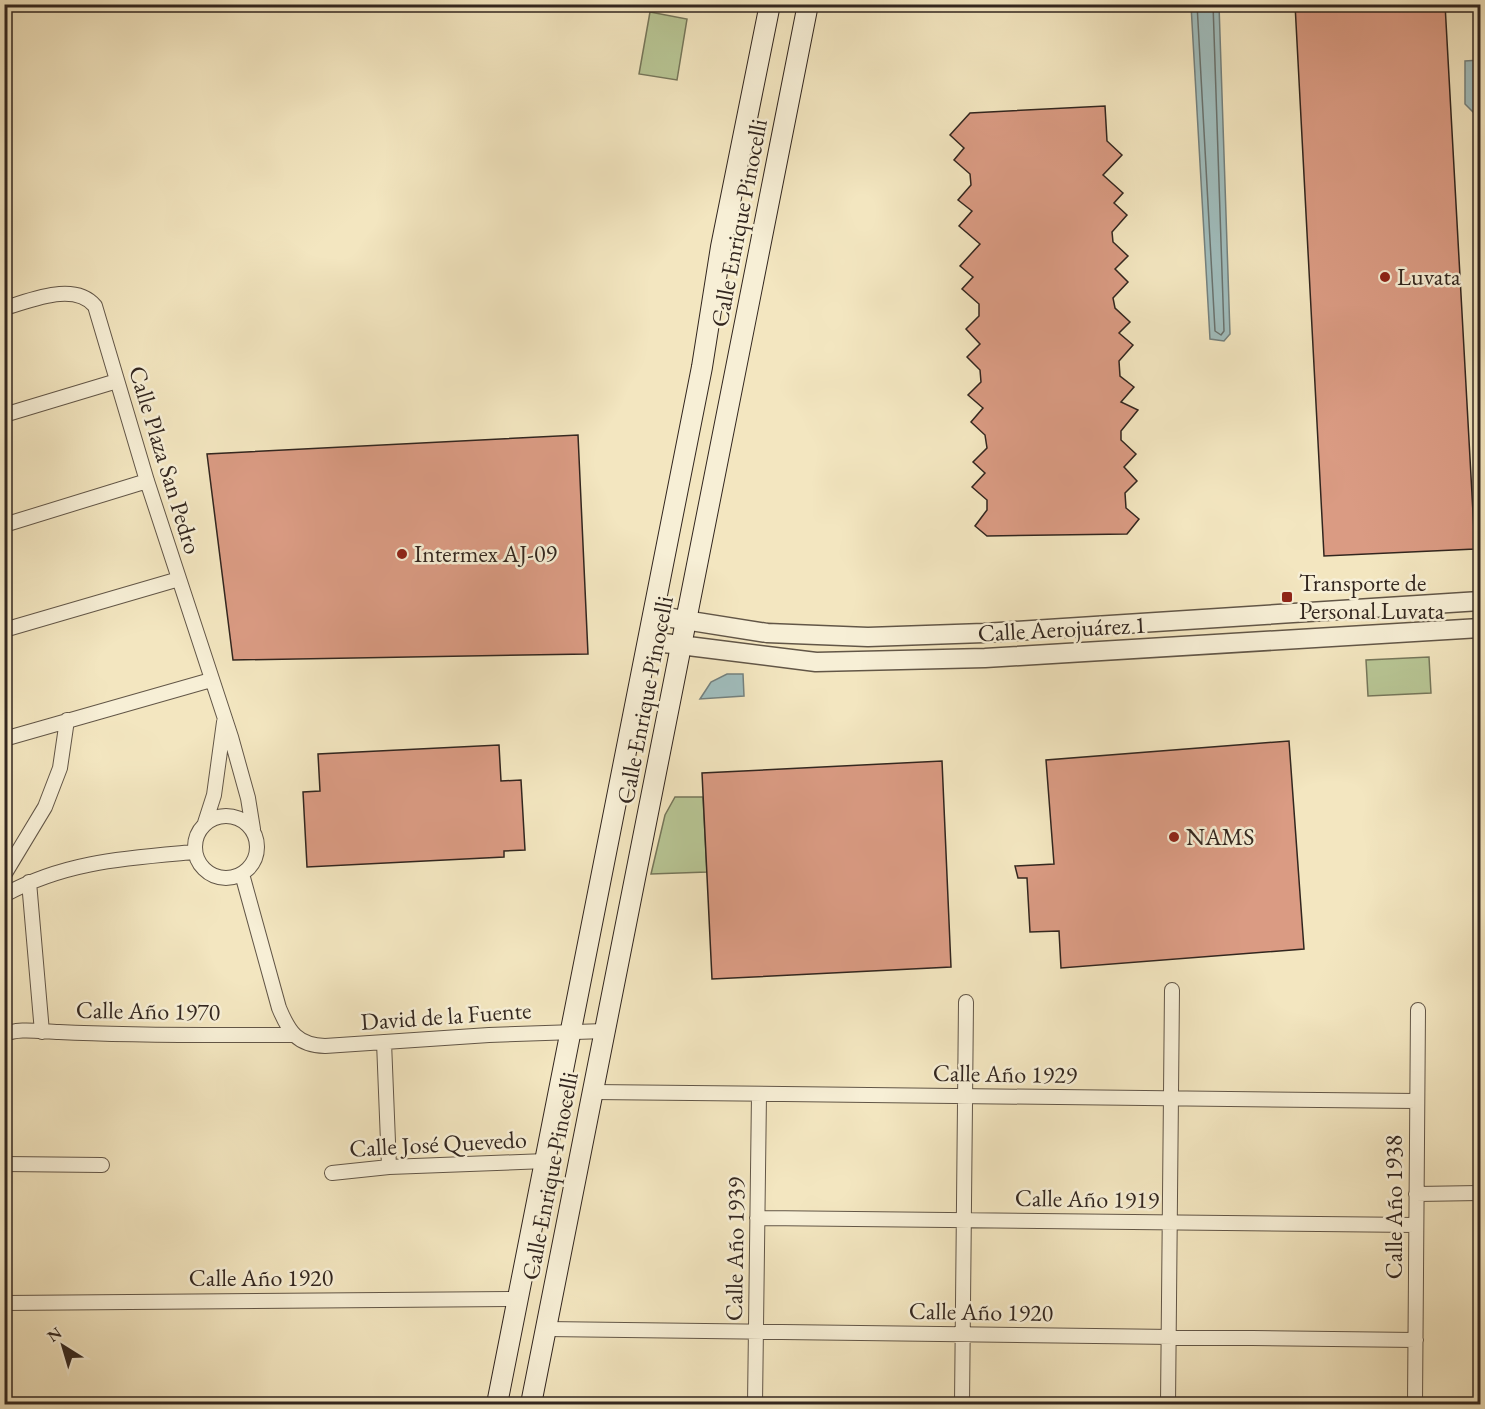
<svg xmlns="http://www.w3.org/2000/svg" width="1485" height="1409" viewBox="0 0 1485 1409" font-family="'EB Garamond',serif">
	<rect width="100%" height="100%" fill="#f3e6c0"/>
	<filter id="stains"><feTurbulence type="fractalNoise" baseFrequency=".00333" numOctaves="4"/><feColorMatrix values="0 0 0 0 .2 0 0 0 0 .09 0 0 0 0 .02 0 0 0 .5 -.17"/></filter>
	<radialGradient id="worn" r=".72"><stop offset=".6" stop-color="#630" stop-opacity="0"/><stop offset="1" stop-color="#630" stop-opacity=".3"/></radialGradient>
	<path fill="#b8c695" stroke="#75765a" stroke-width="1.5" d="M650,12L687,19L677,80L639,74Z
		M1429,657L1431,693L1368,696L1366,660Z
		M675,797H703L707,872L651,874L665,815Z"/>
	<path fill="#a0bdbd" stroke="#74817e" stroke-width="1.5" d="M1191,5H1219L1230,334L1224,341L1210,339Z
		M1480,60V114H1475L1465,104V61Z
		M727,674H743L744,696L700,699L711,682Z"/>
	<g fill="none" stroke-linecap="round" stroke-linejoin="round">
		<path stroke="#69726e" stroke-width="1.5" d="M1197,4L1215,331L1221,335L1224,331L1213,4"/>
	</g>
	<path fill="#da9b83" stroke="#32261f" stroke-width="1.5" d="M1295,4H1445L1475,549L1324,556Z
		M1105,106L1107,141L1122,155L1103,175L1123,193L1114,203L1127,215L1112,232L1113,242L1128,256L1115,269L1128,282L1113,298L1115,308L1130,322L1119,333L1133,345L1119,361L1120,376L1134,387L1121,402L1138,410L1121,431V440L1136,454L1124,467L1137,481L1125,493L1126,508L1139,519L1127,534L987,536L975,526L987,510V500L972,487L985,473L973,462L987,448L985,435L971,422L983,408L968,395L981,382L980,370L967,357L980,344L966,329L979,316V304L962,289L973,277L960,266L980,244L959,226L972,211L958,200L971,185L970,174L954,160L964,148L950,135L970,113Z
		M578,435L588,654L233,660L207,454Z
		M1289,741L1304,949L1061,968L1059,931L1030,932L1027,878H1018L1015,866L1054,864L1046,760Z
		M499,745L501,781L521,780L525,850L504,851V857L307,867L303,792L320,791L318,754Z
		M942,761L951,967L712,979L702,773Z"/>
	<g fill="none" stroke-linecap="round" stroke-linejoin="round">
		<defs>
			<path id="minor" d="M4,308C30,301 74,281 95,306L147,481L231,737L248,798L253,829
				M4,415L117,381
				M4,525L147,481
				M4,630L179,579
				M4,739L211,680
				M195 847a31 31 0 1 1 62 0a31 31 0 1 1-62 0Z
				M205,823L214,795L224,722
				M242,874L279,1008C289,1032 297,1045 325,1046L489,1035L605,1031
				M4,875L45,807L60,768L67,720
				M29,882L42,1032
				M4,895C66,861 127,858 195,852
				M4,1035C17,1027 43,1032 59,1032C137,1036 214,1035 293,1035
				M384,1042L389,1167
				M593,1092L1417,1101
				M4,1164L102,1165
				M332,1173L389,1167L546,1161
				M1416,1194L1480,1193
				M757,1218L1416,1225
				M4,1303L518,1299
				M546,1329L1416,1340
				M755,1404L759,1094
				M962,1404L966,1002
				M1168,1404L1172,990
				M1415,1404L1418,1010"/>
			<path id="tertiary" d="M653,615L767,633L868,637L984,633L1480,601
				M648,641L816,662L985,658L1480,628"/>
			<path id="secondary" d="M497,1404L702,367L721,247L770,4
				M531,1404L808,4"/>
		</defs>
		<use href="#minor" stroke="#625647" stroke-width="16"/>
		<use href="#tertiary" stroke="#625647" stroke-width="21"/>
		<use href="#secondary" stroke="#32261f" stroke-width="22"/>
		<use href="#minor" stroke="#f7efd6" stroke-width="14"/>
		<use href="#tertiary" stroke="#f7efd6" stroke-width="18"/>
		<use href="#secondary" stroke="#f7efd6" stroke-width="20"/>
	</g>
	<g fill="#8f2418" stroke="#f7efd6" stroke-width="2">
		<circle cx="1385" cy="277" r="6"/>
		<circle cx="402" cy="554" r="6"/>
		<rect x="1281" y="591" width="12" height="12" rx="3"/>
		<circle cx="1174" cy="837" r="6"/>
	</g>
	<g text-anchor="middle" stroke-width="5" stroke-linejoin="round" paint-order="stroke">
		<g font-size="24" fill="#32261f" stroke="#f7efd6">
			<text transform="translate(739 223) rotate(-79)" y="8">Calle Enrique Pinocelli</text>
			<text transform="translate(165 460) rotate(73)" y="8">Calle Plaza San Pedro</text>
			<text transform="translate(1062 629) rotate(-3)" y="8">Calle Aerojuárez 1</text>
			<text transform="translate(645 700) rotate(-79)" y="8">Calle Enrique Pinocelli</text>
			<text transform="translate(148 1011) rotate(1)" y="8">Calle Año 1970</text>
			<text transform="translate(446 1016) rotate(-4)" y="8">David de la Fuente</text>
			<text transform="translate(1005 1074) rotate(1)" y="8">Calle Año 1929</text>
			<text transform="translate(438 1144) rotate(-3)" y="8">Calle José Quevedo</text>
			<text transform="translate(550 1176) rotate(-79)" y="8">Calle Enrique Pinocelli</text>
			<text transform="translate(1087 1199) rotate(1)" y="8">Calle Año 1919</text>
			<text transform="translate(1394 1207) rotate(-90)" y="8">Calle Año 1938</text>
			<text transform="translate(735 1249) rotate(-89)" y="8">Calle Año 1939</text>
			<text x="261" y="1286">Calle Año 1920</text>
			<text transform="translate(981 1312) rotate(1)" y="8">Calle Año 1920</text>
		</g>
		<g font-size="24" fill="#32261f" stroke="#f7efd6" text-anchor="start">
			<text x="1397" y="285">Luvata</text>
			<text x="414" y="562">Intermex AJ-09</text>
			<text x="1299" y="591">Transporte de<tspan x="1299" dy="28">Personal Luvata</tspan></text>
			<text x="1186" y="845">NAMS</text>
		</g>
	</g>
	<rect width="1485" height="1409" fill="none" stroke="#f3e6c0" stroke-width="24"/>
	<rect x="6" y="6" width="1473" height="1397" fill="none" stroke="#32261f" stroke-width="3"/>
	<rect x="12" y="12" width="1461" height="1385" fill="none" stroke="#32261f" stroke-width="1.5"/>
	<g transform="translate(63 1346) rotate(323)" stroke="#f7efd6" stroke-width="4.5" paint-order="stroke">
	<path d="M0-4.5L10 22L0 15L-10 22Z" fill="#32261f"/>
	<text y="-9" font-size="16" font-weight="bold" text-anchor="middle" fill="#32261f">N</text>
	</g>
	<rect width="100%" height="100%" filter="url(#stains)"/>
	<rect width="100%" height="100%" fill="url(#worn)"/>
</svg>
